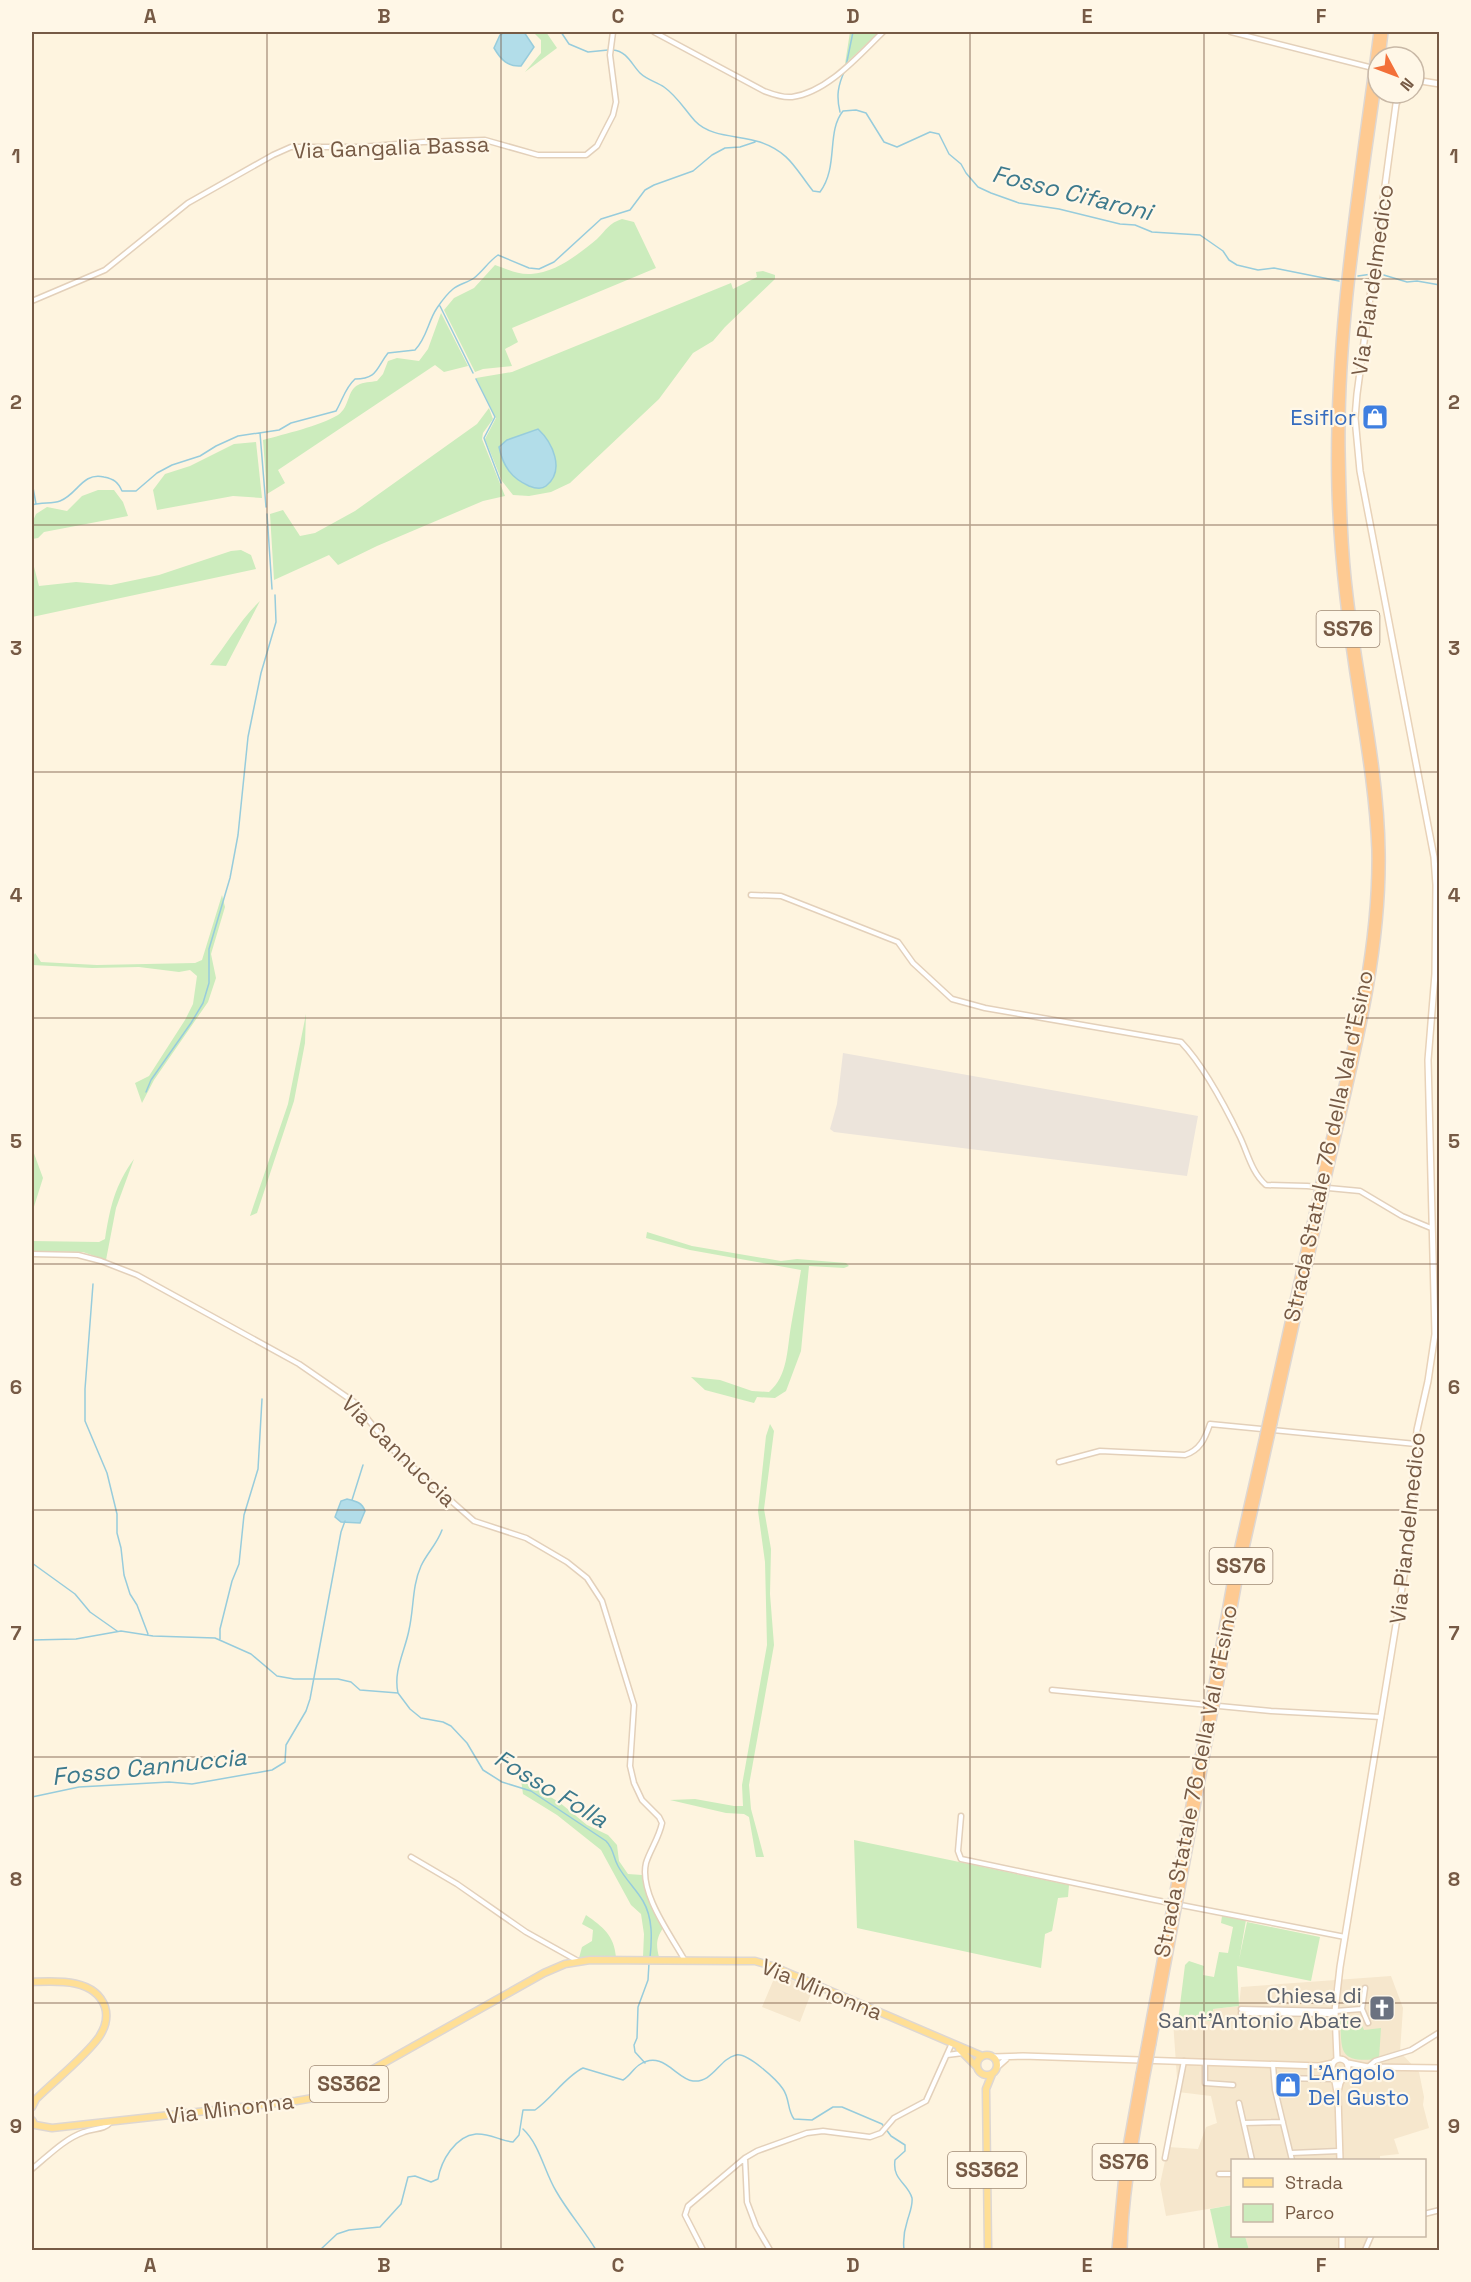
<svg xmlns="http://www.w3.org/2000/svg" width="1471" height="2282" viewBox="0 0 1471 2282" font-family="'Space Grotesk',sans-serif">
	<rect width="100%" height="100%" fill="#fef4df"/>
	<path fill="#f6e7cd" d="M776,1974L813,1988L800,2022L762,2007Z
		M1391,1976L1403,2008L1400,2052L1419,2072L1424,2097L1423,2105L1429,2128L1394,2139L1399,2154L1380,2156V2160H1232V2205L1166,2216L1160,2184L1168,2147L1198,2149L1206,2127L1217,2123L1211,2096L1178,2092L1173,2021H1213V2009L1239,2006L1241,1987Z
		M1245,2236H1368L1363,2250H1249Z"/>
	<path fill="#ece4db" d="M843,1053L1198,1116L1187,1176L834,1132L830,1129L837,1104Z"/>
	<path fill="#ccecbd" d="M533,32H546L557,48L525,72L541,53V40Z
		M850,32H879L845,64Z
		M622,219L634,222L656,268L512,328L518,342L505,349L512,366L483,369L475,372L444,310L454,298L474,288L495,265C507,269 518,275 531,274C555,273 579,254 597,239C606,230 609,223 622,219Z
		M763,271L775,275V279L725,327L713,341L693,353L659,399L570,483L551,492L529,496L513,495L502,481L485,439L496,418L476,378L512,372L731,283L733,289L757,277L756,272Z
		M441,313L468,366L444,372L435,365L278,470L285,483L267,494L263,440C285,434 319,426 338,415C350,407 347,390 358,385C363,382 371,382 377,381L383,374L388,361L397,358L419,361L428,349Z
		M489,408L493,419L483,433L482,439L505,496L483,501L377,546L338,565L329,555L274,580L270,514L283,510L300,536L315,533L355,511L477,424Z
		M256,442L262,498L233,496L157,510L153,490L165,474L190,466L234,444Z
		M98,490H114L123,502L128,516L44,532L38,538L32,539L33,563L39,586L76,582L111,585L159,575L231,551L241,550L251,555L256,569L32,617V523L36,514L47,507L67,511L82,496Z
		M260,601L226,666L210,665C227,644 240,620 260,601Z
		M222,895L225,907L211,954L216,978L208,1002L154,1080L142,1103L135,1083L149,1076L185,1020L193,1004L197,976L190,970L179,972L139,967L92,968L32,965V959L35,953L41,962L97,965L195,963L202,960Z
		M306,1014L305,1043L294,1101L257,1213L250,1216L288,1104Z
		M32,1148L43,1178L32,1213Z
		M134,1159L116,1208L106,1260L83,1252L32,1251V1241L99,1242L105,1239C110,1207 115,1185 134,1159Z
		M647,1232L692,1246L781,1261L797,1259L846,1263L849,1266L844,1268L809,1266L801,1351L786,1391L775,1398L757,1397L754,1403L705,1390L691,1377L720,1380L752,1391L769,1392C788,1376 787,1349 791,1326C794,1307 798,1289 801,1270L690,1250L646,1238Z
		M770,1424L774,1431L764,1509L771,1549L770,1594L774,1645L749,1785L751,1809L764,1857H756L749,1817L744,1814L726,1813L670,1800L695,1799L734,1806H743L742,1785L767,1645L765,1562L758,1511L766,1436Z
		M521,1780L559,1802L587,1825L608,1835L617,1845L619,1861L628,1874L642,1875L649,1901L663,1928C656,1939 656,1945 659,1957H643L644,1934L641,1914L631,1905L601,1850L557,1815L523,1794Z
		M854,1840L1069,1885L1068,1897L1058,1898L1052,1931L1045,1934L1041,1968L857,1928Z
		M586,1915C603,1927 614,1935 616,1957L579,1958L582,1947L592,1941L593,1930L582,1924Z
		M1222,1916L1246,1920L1239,1960L1247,1922L1320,1937L1311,1981L1237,1966L1239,2006L1213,2009V2021H1178L1185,1965L1189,1961L1204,1966L1203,1975L1214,1977L1219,1952L1228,1953L1233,1927L1221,1923Z
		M1340,2016H1358L1364,2030L1381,2028L1379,2059C1337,2063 1342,2052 1340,2016Z
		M1232,2205V2236H1245L1249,2250H1219L1210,2209Z"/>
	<path fill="#b2dde9" stroke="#97ccdc" stroke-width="1.5" d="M505,32H524L534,47L521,66C508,67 501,60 494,48L500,35Z
		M538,429C552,442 566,470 546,486C541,490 534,488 529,486C511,478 503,466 499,447L507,440Z
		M347,1499C355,1501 362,1502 365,1511L360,1523L341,1522L335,1517L341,1501Z"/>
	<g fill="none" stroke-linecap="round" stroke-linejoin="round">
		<path stroke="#97ccdc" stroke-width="1.5" d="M561,32L569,44L588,52L608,50
			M613,50C627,51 632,65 640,73C647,80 657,82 664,87C677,96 685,110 695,121C711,138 740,135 760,142C790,152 796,170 813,191L820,192C839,166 826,132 843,111L856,110L866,113L884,142L897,147L930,132L939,134L949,154L961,164L966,173L978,187L991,193L1019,203L1059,209L1120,224L1135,225L1152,232L1200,235L1223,251L1229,260L1237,265L1258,270L1274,268L1339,281
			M846,66L853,32
			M840,112C836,96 838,85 845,70
			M1377,273L1407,282L1417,281L1440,285
			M1358,276L1372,274
			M440,306L473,373
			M476,379L495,417L484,438L501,483
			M260,433L266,507
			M32,482L36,504
			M32,509V505C42,502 52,504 60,501C78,494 82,472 104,477C114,479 118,482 122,491H136L157,473L172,465L200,456L216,446L238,436L279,430L291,423L336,411C343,399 345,388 355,379C378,379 376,368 388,353L415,350C427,338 428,321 437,308C441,302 447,294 453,289C459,284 467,283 474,278C483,271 488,262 498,255L529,268L539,269L554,262L601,219L630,210L645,190L654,185L693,171L712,155L725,148L740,147L755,142
			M267,514L272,589
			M146,1092L151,1080L191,1023L203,1003L209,983V949L230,878L238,835L248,737L261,673L276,622L275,595
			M93,1284L85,1389V1421L107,1473L117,1514V1533L121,1548L124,1575L130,1594L137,1605L148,1634
			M352,1500L363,1465
			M32,1563L75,1594L90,1612L117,1631
			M220,1639V1629L232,1581L239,1564L244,1515L258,1469L262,1399
			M32,1640L76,1639L121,1631L153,1636L215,1638L251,1654L277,1676L294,1679H338L351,1682L360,1690L398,1693L410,1709L421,1718L443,1722L451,1726L467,1743L483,1770L502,1782L531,1791L606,1841C614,1849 613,1857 618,1866C625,1879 636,1889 643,1901C653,1918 652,1939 650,1958
			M398,1693C393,1671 405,1651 409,1630C414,1608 412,1586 421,1566C427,1553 437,1544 442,1530
			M32,1797L79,1787L169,1782L192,1784L272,1770L285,1762L286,1745L306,1711L310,1699L341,1532L345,1521
			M645,2063L635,2052L634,2045L637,2038L638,2007L648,1980L649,1963
			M523,2129C540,2145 544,2171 556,2191C568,2212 584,2230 596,2250
			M320,2250L337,2234L349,2230L380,2227L401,2204L408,2177L415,2176L431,2182L438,2179C441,2161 455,2136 476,2134C489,2133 501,2141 513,2142L519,2135L523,2110H535C552,2098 566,2076 583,2068L623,2080C630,2076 633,2069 639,2065C663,2049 676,2079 693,2081C713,2083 719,2059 736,2055C747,2052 777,2080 783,2089C790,2099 787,2110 794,2119L812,2120L833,2107H842L882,2124L891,2136L905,2145V2151L895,2160C892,2180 908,2183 912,2198C913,2206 909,2214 907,2222C904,2231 903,2241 904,2250"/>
		<defs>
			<path id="minor" d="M654,32L764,91C772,94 782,98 792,97C828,92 859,55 883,32
				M1231,32L1369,67
				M32,301L105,270L188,203L273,155L291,147H360L423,142L485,140L538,155H586L597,146L613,115L616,102L610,55L613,32
				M751,895L781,896L898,942L913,963L952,999L985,1008L1181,1042C1203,1065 1226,1108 1240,1137C1248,1154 1252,1173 1266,1185L1307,1186L1360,1191L1402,1216L1431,1228
				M32,1254L78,1255L101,1261L137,1275L299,1364L354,1402L391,1448L474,1521L526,1538L567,1562L587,1578L602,1601L634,1705L630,1766L634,1783L642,1800L659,1817L662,1823C659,1838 650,1850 646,1863C639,1893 670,1934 684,1959
				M1059,1462L1100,1451L1185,1455C1200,1450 1205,1439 1210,1424L1416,1444
				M1052,1690L1271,1711L1381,1717
				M961,1816L958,1851L961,1859L1155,1900L1345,1937
				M411,1857L457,1884L526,1932L578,1961
				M1241,2009L1334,2011
				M1362,2009L1365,1988
				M1241,2013L1330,2014L1335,2011L1362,2009L1368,2023
				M947,2055L963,2053
				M1205,2062V2083L1233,2085
				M1273,2065L1275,2090L1292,2160
				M1369,2066L1375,2061L1411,2050L1440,2032
				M1274,2078L1335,2079
				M1239,2103L1252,2160
				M1244,2123L1283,2122
				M1291,2153L1339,2151
				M745,2158L747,2202L756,2226L770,2250
				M1165,2158L1184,2061
				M32,2169C48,2156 64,2139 84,2132C94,2128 104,2130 111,2122
				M1219,2174H1232
				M1424,2214L1440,2210
				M703,2250L685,2215L688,2206L745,2158L757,2151L807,2133L823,2131L870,2137L881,2133L894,2118L926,2101L952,2043
				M1365,2250L1371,2236"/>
			<path id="secondary" d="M1414,82L1421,81L1440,84
				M994,2057L1023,2056L1319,2066L1333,2063
				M1332 2067a8 8 0 1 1 16 0a8 8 0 1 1-16 0Z
				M1337,2059L1335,2011L1340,1967L1409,1545L1417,1430L1428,1381L1435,1334L1428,1060L1435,974L1436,885L1434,857L1360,471L1355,418L1357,394L1396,104L1401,93
				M1348,2063L1368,2067L1440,2068
				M997,2067L1006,2059
				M1321,2067L1333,2071L1338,2097L1340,2160
				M1338,2092L1340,2083L1345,2074
				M1342,2236V2250"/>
			<path id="primary" d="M32,1982C56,1981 95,1978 105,2007C108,2017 105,2028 99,2037C85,2057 54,2081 36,2099L32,2107
				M959,2049L977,2067
				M977 2065a10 10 0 1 1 20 0a10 10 0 1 1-20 0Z
				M32,2120L35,2125L52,2128L296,2101L325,2096L544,1973L565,1964L590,1960L740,1961H755L772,1966L982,2056
				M988,2250L986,2089L992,2074"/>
			<path id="trunk" d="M1381,57L1384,32
				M1320,1183C1345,1074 1378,963 1376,850C1374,799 1366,750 1358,699C1347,630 1338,560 1336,490C1332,336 1358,184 1378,32
				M1326,1183C1350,1075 1383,964 1381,852C1380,766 1359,682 1349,596C1343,548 1342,499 1341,451C1339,326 1361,201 1378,77
				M1267,1422L1318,1193
				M1273,1423L1324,1194
				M1211,1696L1233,1573L1264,1436
				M1217,1697L1239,1575L1270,1437
				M1173,1897L1207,1715
				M1179,1899L1213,1715
				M1146,2043L1170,1913
				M1152,2043L1176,1914
				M1116,2250L1124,2164L1140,2074
				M1123,2250C1124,2191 1136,2133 1146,2075"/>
		</defs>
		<use href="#minor" stroke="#e3d0ba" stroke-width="7"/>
		<use href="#secondary" stroke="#e8d2b8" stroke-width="8"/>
		<use href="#primary" stroke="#ded7d2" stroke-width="9"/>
		<use href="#trunk" stroke="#ded7d2" stroke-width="10"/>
		<use href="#minor" stroke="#fff" stroke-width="4"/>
		<use href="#secondary" stroke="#fff" stroke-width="5"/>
		<use href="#primary" stroke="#ffdf95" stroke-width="6"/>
		<use href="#trunk" stroke="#feca92" stroke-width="7"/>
		<defs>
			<path id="trunk-bridge" d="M1318,1193L1320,1183
				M1324,1194L1326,1183
				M1264,1436L1267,1422
				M1270,1437L1273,1423
				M1207,1715L1211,1696
				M1213,1715L1217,1697
				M1170,1913L1173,1897
				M1176,1914L1179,1899
				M1140,2074L1146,2043
				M1146,2075L1152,2043"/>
		</defs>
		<use href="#trunk-bridge" stroke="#ded7d2" stroke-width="10" stroke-linecap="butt"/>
		<use href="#trunk-bridge" stroke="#feca92" stroke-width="7"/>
	</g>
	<path fill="none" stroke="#765a45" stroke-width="1.5" stroke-opacity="0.55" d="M267,32V2250M501,32V2250M736,32V2250M970,32V2250M1204,32V2250M32,279H1440M32,525H1440M32,772H1440M32,1018H1440M32,1264H1440M32,1510H1440M32,1757H1440M32,2003H1440"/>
	<defs>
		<symbol id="shop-square" viewBox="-11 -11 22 22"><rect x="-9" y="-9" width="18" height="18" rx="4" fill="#3f7fe0" stroke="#fff7e7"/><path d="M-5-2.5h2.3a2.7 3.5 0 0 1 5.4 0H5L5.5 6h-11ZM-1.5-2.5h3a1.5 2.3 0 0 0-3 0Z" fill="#fff"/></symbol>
		<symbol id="church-square" viewBox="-11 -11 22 22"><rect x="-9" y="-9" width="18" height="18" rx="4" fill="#6b7280" stroke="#fff7e7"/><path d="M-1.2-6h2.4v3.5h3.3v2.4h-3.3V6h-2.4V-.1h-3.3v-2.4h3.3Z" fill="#fff"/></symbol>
	</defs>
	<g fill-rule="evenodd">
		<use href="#shop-square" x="1360" y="402" width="30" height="30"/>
		<use href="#church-square" x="1367" y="1993" width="30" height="30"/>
		<use href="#shop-square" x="1273" y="2070" width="30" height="30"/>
	</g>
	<g text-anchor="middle" stroke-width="4.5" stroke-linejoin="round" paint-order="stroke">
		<g fill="#fff7e7" stroke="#9f8976" stroke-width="1.5">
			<rect x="1316.5" y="611" width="63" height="36" rx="4.5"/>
			<rect x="1209.5" y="1548" width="63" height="36" rx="4.5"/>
			<rect x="310" y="2066" width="78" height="36" rx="4.5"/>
			<rect x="1092.5" y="2144" width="63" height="36" rx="4.5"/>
			<rect x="948" y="2152" width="78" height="36" rx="4.5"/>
		</g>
		<g font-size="21" font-weight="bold" fill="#765a45">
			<text x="1348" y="636">SS76</text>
			<text x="1241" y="1573">SS76</text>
			<text x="349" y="2091">SS362</text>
			<text x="1124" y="2169">SS76</text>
			<text x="987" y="2177">SS362</text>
		</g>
		<g font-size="22" fill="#765a45" stroke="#fff7e7">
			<text transform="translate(391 147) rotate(-2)" y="8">Via Gangalia Bassa</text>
			<text transform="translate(1372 280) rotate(-82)" y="8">Via Piandelmedico</text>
			<text transform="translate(1328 1146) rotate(-78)" y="8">Strada Statale 76 della Val d'Esino</text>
			<text transform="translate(399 1451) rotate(44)" y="8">Via Cannuccia</text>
			<text transform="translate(1407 1528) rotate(-84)" y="8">Via Piandelmedico</text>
			<text transform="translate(1195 1781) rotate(-79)" y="8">Strada Statale 76 della Val d'Esino</text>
			<text transform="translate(822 1989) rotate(22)" y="8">Via Minonna</text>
			<text transform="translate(230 2108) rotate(-7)" y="8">Via Minonna</text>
		</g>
		<g font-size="22" fill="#366cbe" stroke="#fff7e7" text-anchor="end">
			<text x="1356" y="425">Esiflor</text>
			<text x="1308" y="2080" text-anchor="start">L'Angolo<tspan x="1308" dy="25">Del Gusto</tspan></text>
		</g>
		<g font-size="22" fill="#5b616d" stroke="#fff7e7" text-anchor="end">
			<text x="1362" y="2003">Chiesa di<tspan x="1362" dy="25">Sant'Antonio Abate</tspan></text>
		</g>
		<g font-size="24" font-style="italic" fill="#3c798c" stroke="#fff7e7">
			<text transform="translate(1072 193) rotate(14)" y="8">Fosso Cifaroni</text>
			<text transform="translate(149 1767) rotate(-6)" y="8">Fosso Cannuccia</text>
			<text transform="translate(551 1789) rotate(31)" y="8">Fosso Folla</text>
		</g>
	</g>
	<rect width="1471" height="2282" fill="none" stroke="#fff7e7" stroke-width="66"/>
	<rect x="1231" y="2159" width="195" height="78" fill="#fff7e7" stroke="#c8b8a6" stroke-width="1.5"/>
	<rect x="1243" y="2178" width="30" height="9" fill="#ffdf95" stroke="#c8b8a6" stroke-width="1.5"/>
	<text x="1285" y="2189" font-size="18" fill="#765a45">Strada</text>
	<rect x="1243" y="2204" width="30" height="18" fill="#ccecbd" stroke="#c8b8a6" stroke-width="1.5"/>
	<text x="1285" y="2219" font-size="18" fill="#765a45">Parco</text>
	<g transform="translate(1396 75) rotate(131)"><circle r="28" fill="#fff7e7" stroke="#c8b8a6" stroke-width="1.5"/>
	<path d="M0-4.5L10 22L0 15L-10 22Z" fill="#f37039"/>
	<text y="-9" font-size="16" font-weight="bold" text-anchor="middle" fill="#765a45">N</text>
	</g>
	<rect x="33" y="33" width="1405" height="2216" fill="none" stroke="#765a45" stroke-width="2"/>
	<g font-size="20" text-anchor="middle" font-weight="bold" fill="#765a45">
		<text x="150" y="23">A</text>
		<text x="384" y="23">B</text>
		<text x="618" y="23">C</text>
		<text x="853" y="23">D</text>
		<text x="1087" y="23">E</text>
		<text x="1321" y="23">F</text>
		<text x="16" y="163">1</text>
		<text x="1454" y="163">1</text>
		<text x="16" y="409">2</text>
		<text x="1454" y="409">2</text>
		<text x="16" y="655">3</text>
		<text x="1454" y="655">3</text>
		<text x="16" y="902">4</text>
		<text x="1454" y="902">4</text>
		<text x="16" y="1148">5</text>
		<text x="1454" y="1148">5</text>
		<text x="16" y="1394">6</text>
		<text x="1454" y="1394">6</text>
		<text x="16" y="1640">7</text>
		<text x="1454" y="1640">7</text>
		<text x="16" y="1886">8</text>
		<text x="1454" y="1886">8</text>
		<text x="16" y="2133">9</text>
		<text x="1454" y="2133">9</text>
		<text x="150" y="2272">A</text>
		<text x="384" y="2272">B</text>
		<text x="618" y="2272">C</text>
		<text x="853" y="2272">D</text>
		<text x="1087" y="2272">E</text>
		<text x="1321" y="2272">F</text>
	</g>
</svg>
